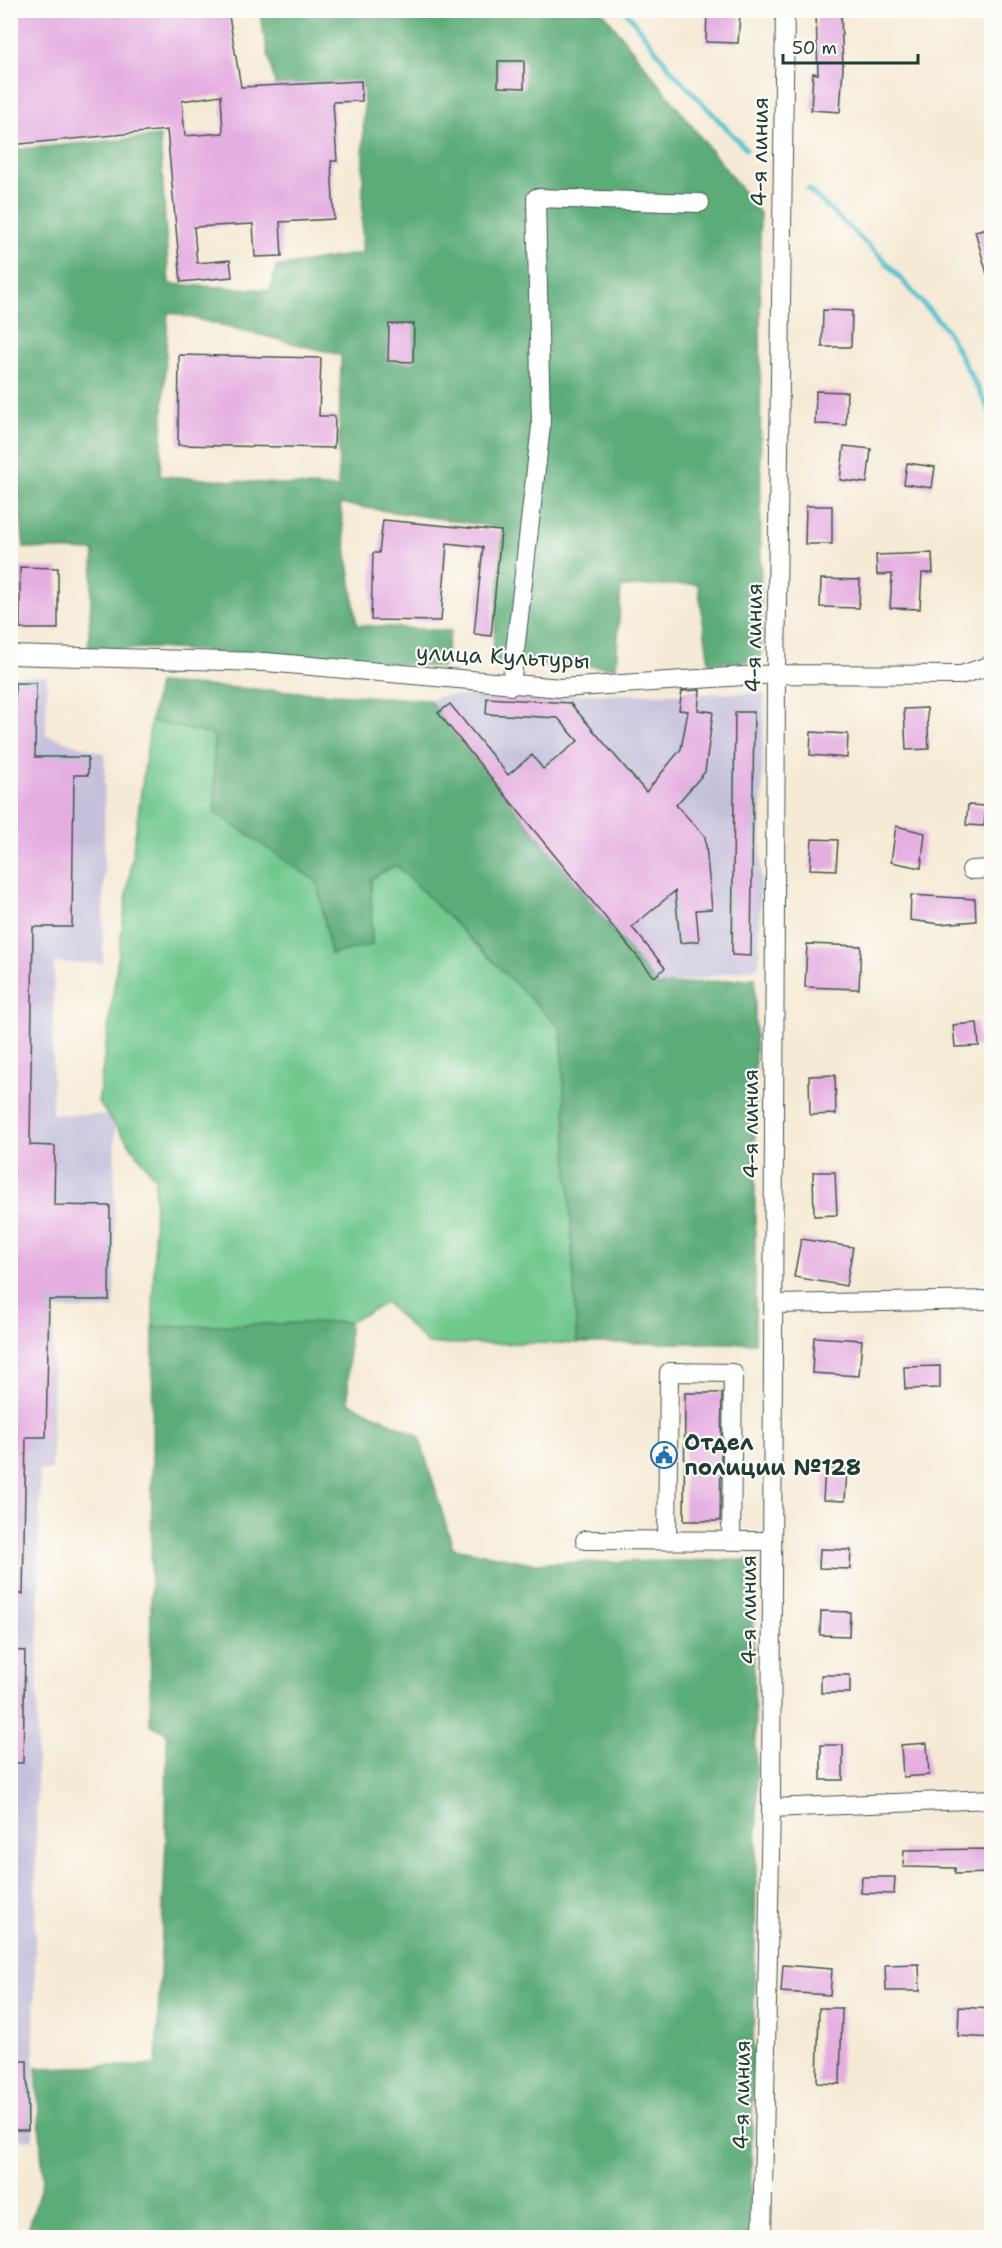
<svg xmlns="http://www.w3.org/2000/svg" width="1002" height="2248" viewBox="0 0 1002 2248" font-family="'Shantell Sans',sans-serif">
	<rect width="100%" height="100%" fill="#fdfcf7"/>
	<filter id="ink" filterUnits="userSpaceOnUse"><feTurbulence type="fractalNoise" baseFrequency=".0167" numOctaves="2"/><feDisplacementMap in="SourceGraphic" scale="12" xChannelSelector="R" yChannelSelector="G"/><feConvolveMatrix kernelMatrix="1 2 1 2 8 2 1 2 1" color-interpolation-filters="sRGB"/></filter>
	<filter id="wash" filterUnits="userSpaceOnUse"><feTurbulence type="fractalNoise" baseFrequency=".008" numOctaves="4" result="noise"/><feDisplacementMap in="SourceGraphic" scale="24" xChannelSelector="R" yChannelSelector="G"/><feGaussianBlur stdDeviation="1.35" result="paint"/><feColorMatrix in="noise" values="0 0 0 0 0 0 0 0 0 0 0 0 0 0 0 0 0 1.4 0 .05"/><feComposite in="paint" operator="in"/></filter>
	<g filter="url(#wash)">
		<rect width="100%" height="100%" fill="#f5ead5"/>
		<path fill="#c4c0db" d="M10,676H47L46,735L105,754L103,963H54L52,1114L115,1115L114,1309H53L52,1470L40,1471L33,2139H11Z
			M764,693L759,967L657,986L429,700L441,696Z"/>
		<path fill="#70c88d" stroke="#488260" stroke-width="1.5" d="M151,721L214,735L215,812L317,882L331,954L372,945L371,879L396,865L561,1029L577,1343L428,1344L386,1303L349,1322L153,1327L155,1178L98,1102Z"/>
		<path fill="#5cac78" stroke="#3e7456" stroke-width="1.5" fill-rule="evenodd" d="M259,11H602L760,213L761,661L709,663L698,584L621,587L616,667L492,664L503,528L340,504L357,625L451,631L442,667L156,648L88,650L94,551L24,548L10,413V150L160,136L169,284L271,290L276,267L362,253L364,87L275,85ZM168,312L341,355L338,488L160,476Z
			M158,683L429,700L657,986L755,978V1343H577L561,1029L396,865L371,879L372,945L331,954L317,882L215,812L214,735L151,721Z
			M349,1322L348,1402L419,1436L453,1548L533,1563L751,1560L757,1808L750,2237H26L43,2179L36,2068L156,2065L166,1839L167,1733L150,1724L153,1327Z"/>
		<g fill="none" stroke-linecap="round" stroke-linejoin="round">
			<path stroke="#54c1ce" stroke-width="5" d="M625,10L672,71L746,149
				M808,189L882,258L946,329L992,415"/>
		</g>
		<g id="blocks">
			<path fill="#e5aee1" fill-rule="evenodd" d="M10,10H228L241,87L361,81L362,101L333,102L337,161H331L334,219L280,222L282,256L255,257L253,224L194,227L197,263L230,260L232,277L181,282L167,130L10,145V129L15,128L10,77ZM221,95L223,133L185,136L182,101Z
				M707,11L740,13L738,43L706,42Z
				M816,14H841L843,67L840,112L811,110L813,73L818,74Z
				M498,61H524V88L498,87Z
				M992,227V273L987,274L975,231Z
				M823,310L852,311L851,347H822Z
				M389,324H414L413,362L388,361Z
				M179,355L321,358L319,416H335L334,448L178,445Z
				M816,391L847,392L846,425L815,424Z
				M844,446L871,449L867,483L840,480Z
				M907,463L935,467L932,488L904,484Z
				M806,506H832V544H805Z
				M383,520L501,531L491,636L474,634L483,547L447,543L441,621L371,620L373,553H379Z
				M932,553L933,573H922L920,609L890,608L892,574L877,575L876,555Z
				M20,567L58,568V629H20Z
				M821,579L860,580L859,608L820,607Z
				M15,683H36L35,757H88V775H74L72,927H33L30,1145L55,1146L54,1205L110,1206L109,1300H49L46,1437H26L23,1594H10L14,1124H10V1043Z
				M700,690L698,710L713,712L705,772L676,805L705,836L712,909L696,910L699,941L680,943L675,891L632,927L665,968L654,977L438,713L450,704L508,775L532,755L543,769L578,741L558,718L486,714L487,698L570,703L646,792L681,749L688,711L679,710L682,691Z
				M927,708L929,749L906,750L904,709Z
				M735,712H754L751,956L732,955Z
				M811,732L848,734L847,758L810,755Z
				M968,805L986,806L984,826L966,825Z
				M896,826L925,833L921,868L891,862Z
				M812,839L838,840L836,870L810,869Z
				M911,895L975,899L976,921L940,924L910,920Z
				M807,944L861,946L859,989L805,987Z
				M977,1023L979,1046L955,1047L953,1025Z
				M835,1075L836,1114L810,1115L809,1076Z
				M813,1172H835L837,1215L814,1216Z
				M801,1239L853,1247L846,1286L794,1277Z
				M814,1337L862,1340L859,1376L812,1373Z
				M940,1366V1388L905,1389L904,1367Z
				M685,1393H722L720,1521H684Z
				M825,1468L847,1470L845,1501L823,1500Z
				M820,1549L851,1550L850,1569L819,1568Z
				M821,1611L850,1612L849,1636L820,1635Z
				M10,1650L25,1651L23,1763H10Z
				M821,1675H850V1693H821Z
				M927,1743L929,1775L903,1777L901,1745Z
				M821,1745H843V1780H821Z
				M992,1849V1873L955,1874V1868L903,1867L904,1850Z
				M862,1877H895L894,1894L861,1893Z
				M919,1964L920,1991H886L885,1965Z
				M783,1965L832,1969L830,1995L781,1992Z
				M959,2007L992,2009V2038L958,2036Z
				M819,2008H842L840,2084L817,2083Z
				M10,2061H27L28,2130H10Z"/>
		</g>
	</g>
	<g filter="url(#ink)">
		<use href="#blocks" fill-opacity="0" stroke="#3f574c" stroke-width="1.5"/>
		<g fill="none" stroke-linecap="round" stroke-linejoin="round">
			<defs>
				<path id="minor" d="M10,655L266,662L561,688L776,674L961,675L992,665
					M511,686L541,426L536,198L700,203
					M971,870L992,869
					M774,1304L992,1300
					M585,1540L772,1541
					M667,1540L669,1372L733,1373L731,1541
					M771,1808L992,1799
					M762,2238L771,1808L776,674L785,10"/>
			</defs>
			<use href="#minor" stroke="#3f574c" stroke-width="20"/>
			<use href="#minor" stroke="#fff" stroke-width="18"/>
		</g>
	</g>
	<defs>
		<symbol id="civic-ring" viewBox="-11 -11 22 22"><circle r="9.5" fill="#fdfcf7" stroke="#1f6fb2" stroke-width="1.5"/><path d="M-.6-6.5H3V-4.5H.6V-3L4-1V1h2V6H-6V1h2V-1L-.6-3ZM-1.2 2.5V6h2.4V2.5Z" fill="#1f6fb2"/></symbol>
	</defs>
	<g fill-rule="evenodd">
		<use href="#civic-ring" x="649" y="1440" width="30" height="30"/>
	</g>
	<g text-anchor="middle" stroke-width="4.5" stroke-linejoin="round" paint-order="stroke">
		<g font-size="22" fill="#1f3d34" stroke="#fdfcf7">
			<text transform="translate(759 152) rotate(-89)" y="8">4-я линия</text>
			<text transform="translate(753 638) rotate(-89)" y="8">4-я линия</text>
			<text transform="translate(503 656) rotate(3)" y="8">улица Культуры</text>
			<text transform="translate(750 1124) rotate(-90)" y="8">4-я линия</text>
			<text transform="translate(748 1610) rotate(-90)" y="8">4-я линия</text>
			<text transform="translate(741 2095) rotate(-89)" y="8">4-я линия</text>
		</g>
		<g font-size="22" font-weight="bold" fill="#1f3d34" stroke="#fdfcf7" text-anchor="start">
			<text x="684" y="1450">Отдел<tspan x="684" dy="25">полиции №128</tspan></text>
		</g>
	</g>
	<rect width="1002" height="2248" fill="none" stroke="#fdfcf7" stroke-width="36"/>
	<path d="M783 54v9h135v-9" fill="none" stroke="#1f3d34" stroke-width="3"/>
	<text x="792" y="54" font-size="18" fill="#1f3d34" stroke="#fdfcf7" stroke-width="4.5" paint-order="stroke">50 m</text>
</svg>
